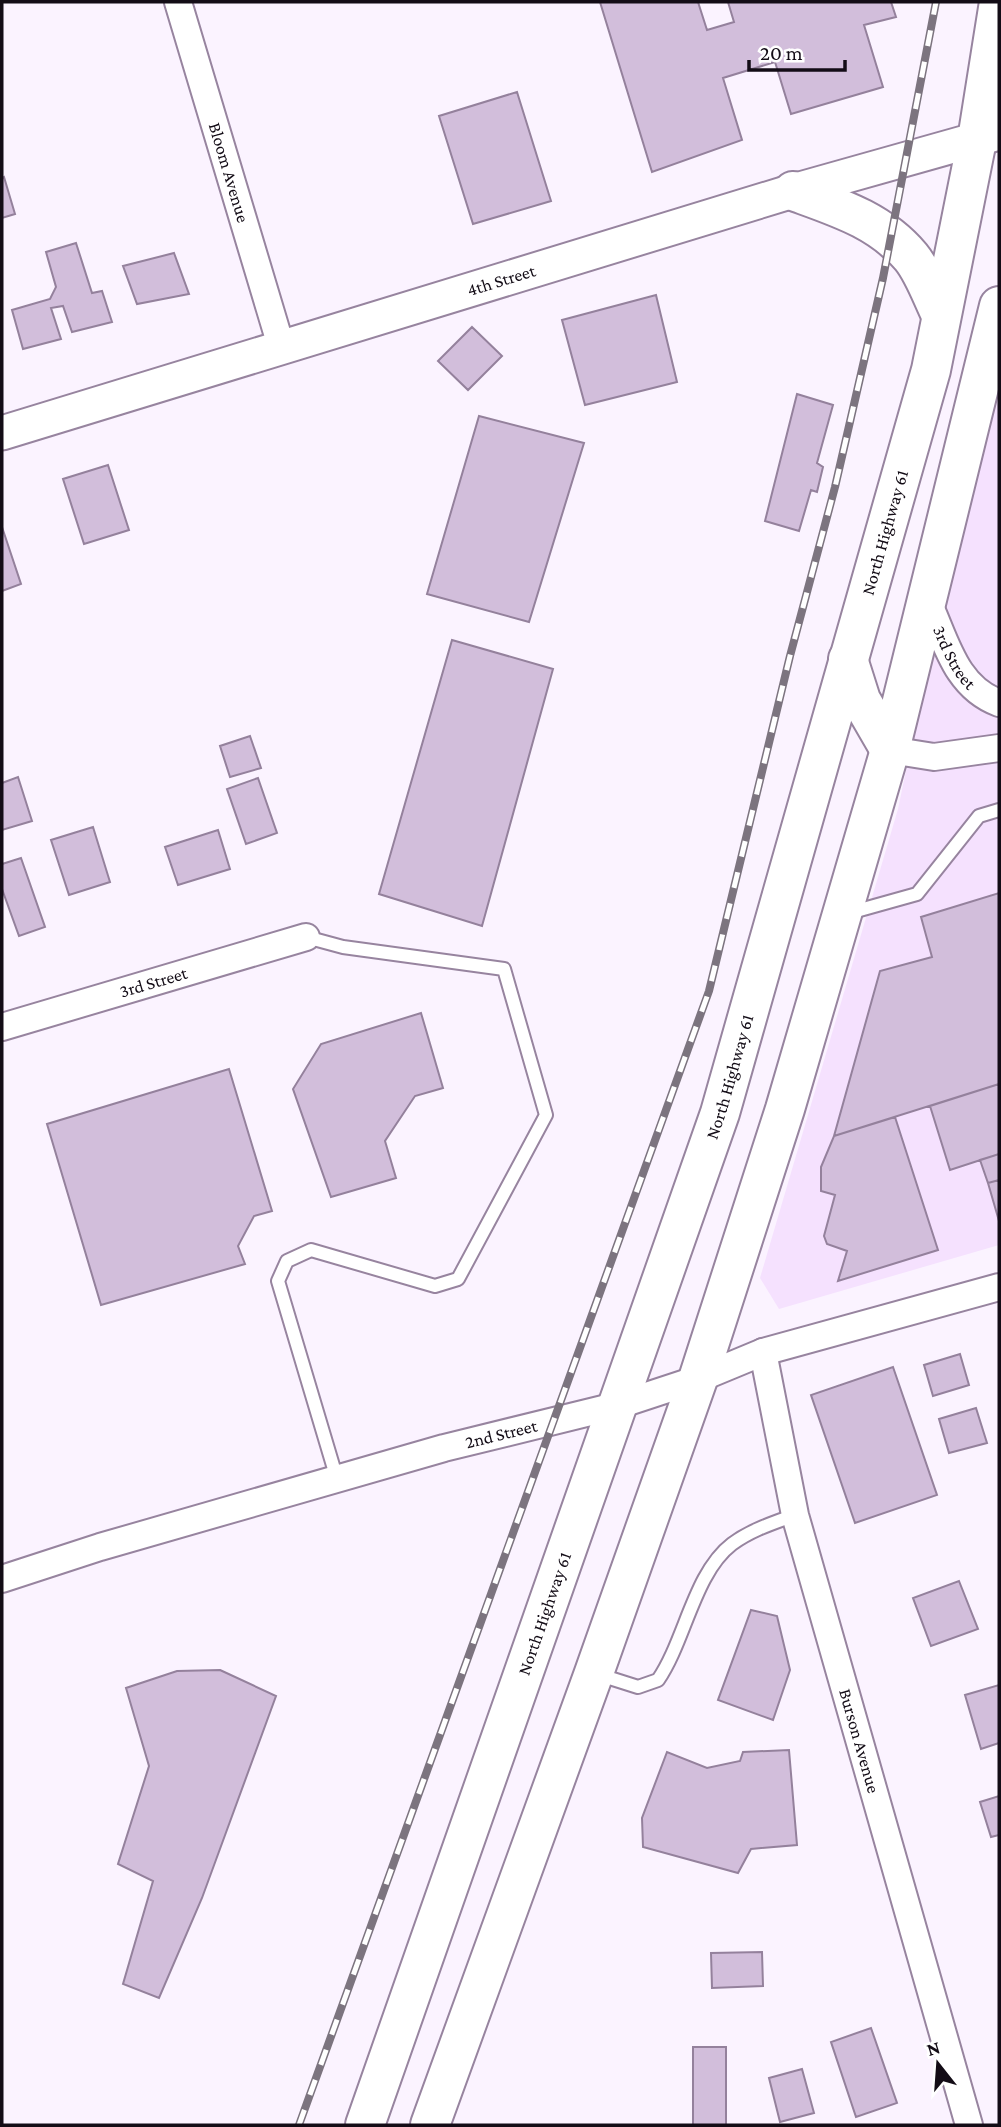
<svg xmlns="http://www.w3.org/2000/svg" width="1001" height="2127" viewBox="0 0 1001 2127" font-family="'Crimson Pro',serif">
	<rect width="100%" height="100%" fill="#fbf3ff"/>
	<path fill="#f5e1fe" d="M999,323V1245L779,1309L760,1278L898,809Z"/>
	<path fill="#d2bedb" stroke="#94819c" stroke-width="2" d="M600,2H698L707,30L734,22L728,2H891L896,17L864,25L883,87L791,114L775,62L723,78L742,140L652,172Z
		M517,92L551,201L473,224L439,116Z
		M4,177L15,214L2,218V178Z
		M76,243L92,293L102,291L112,322L72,332L63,306L51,308L61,339L23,349L12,310L50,299L56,287L46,252Z
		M174,253L189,294L137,304L123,266Z
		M656,295L677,382L585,405L562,320Z
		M472,327L502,356L468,390L438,361Z
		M797,394L833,405L817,463L823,467L817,492L811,490L799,531L765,521Z
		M479,416L584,443L529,622L427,594Z
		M108,465L129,530L84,544L63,479Z
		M2,527L21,584L2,591Z
		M452,640L553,669L482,926L379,894Z
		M250,736L261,768L230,777L220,746Z
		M18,777L32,821L2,830V783Z
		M258,778L277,833L246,844L227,789Z
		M93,827L110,882L69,895L51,840Z
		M218,830L230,869L178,885L165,847Z
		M21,858L45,927L19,936L2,889V864Z
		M999,893V1084L834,1136L880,971L932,957L921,917Z
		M421,1013L443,1088L415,1096L385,1141L396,1178L331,1197L293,1089L321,1044Z
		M229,1069L272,1211L254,1216L238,1246L245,1264L101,1305L47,1124Z
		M999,1084V1154L950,1170L930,1106Z
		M895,1117L938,1250L838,1281L847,1251L827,1244L824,1236L835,1195L821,1191V1167L834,1136Z
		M999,1154V1180L988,1183L980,1160Z
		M999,1180V1221L988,1183Z
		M960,1354L969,1385L933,1396L924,1365Z
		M893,1367L937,1495L855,1523L811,1395Z
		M976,1408L987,1443L949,1453L939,1419Z
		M959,1581L978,1629L931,1646L913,1598Z
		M751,1610L777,1616L790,1670L773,1720L718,1700Z
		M220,1670L276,1696L202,1898L159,1998L123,1984L153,1881L118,1864L149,1766L126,1688L177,1671Z
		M999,1685V1743L981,1749L965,1695Z
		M789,1750L797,1845L751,1849L738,1873L643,1847L642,1818L667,1752L707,1768L740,1761L743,1752Z
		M999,1796V1835L991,1837L980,1802Z
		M762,1952L763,1986L712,1988L711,1953Z
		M871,2028L897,2103L856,2117L831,2042Z
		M693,2047H726V2125H693Z
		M802,2069L814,2113L780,2122L769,2078Z"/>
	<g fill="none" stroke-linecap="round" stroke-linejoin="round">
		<defs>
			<path id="service" d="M849,913L917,894L979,816L999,810
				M306,937L343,947L504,969L546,1115L458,1279L435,1286L311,1250L287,1261L278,1281L337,1479
				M597,1674L638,1687L658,1680C685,1641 694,1573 732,1544C751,1530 773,1523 795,1515"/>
			<g id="minor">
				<path id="s1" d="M178,2L281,346"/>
				<path id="s2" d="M926,598C945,636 953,686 999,703"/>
				<path d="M890,750L934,757L999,748"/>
				<path id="s3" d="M2,1027L306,937"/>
				<path id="s4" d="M763,1352L795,1515L969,2125"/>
				<path id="s5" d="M2,1579L100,1547L444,1448L619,1405L698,1379L763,1352L999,1287"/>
			</g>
			<g id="tertiary">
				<path id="s6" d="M2,433L793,191L999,133"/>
			</g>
			<g id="primary">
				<path d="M793,191C837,207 880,220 911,257C924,273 932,297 941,315"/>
				<path d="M848,659L861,700L890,750"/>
				<path id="s7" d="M365,2125L720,1113L931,370L977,140L999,2"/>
				<path d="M430,2125L594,1673L698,1379L785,1109L890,750L999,306"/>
			</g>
		</defs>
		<use href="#service" stroke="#97849f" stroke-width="16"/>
		<use href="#minor" stroke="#97849f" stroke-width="30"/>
		<use href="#tertiary" stroke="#97849f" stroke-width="37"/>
		<use href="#primary" stroke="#97849f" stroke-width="42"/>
		<use href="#service" stroke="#fff" stroke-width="12"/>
		<use href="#minor" stroke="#fff" stroke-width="26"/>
		<use href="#tertiary" stroke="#fff" stroke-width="33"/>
		<use href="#primary" stroke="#fff" stroke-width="38"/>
		<defs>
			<path id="rail" d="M299,2125L709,991L790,656L835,487L883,278L936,2"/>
		</defs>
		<use href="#rail" stroke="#7c747f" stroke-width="8"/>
		<use href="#rail" stroke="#fff" stroke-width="5" stroke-dasharray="16" stroke-linecap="butt"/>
	</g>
	<g text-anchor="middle" stroke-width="5" stroke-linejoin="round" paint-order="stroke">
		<g font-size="18" fill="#130c16" stroke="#fff">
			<text dy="6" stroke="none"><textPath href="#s1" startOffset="178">Bloom Avenue</textPath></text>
			<text dy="6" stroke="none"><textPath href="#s6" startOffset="522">4th Street</textPath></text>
			<text dy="6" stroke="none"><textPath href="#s7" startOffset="1676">North Highway 61</textPath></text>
			<text dy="6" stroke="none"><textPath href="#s2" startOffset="66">3rd Street</textPath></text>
			<text dy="6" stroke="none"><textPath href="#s3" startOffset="158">3rd Street</textPath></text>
			<text dy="6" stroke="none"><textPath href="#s7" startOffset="1110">North Highway 61</textPath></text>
			<text dy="6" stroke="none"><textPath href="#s5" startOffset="520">2nd Street</textPath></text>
			<text dy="6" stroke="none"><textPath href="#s7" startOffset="542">North Highway 61</textPath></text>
			<text dy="6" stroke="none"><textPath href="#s4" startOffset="401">Burson Avenue</textPath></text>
		</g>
	</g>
	<rect width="1001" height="2127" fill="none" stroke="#130c16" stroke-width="7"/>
	<g transform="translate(938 2064) rotate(343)" stroke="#ffffff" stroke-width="5" paint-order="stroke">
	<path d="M0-5L12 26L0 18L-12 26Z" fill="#130c16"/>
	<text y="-10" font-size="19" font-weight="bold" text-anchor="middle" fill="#130c16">N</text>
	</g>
	<path d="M749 60v10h96v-10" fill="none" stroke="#130c16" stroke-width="3.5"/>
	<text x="760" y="60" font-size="21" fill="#130c16" stroke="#ffffff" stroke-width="5" paint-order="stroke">20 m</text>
</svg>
